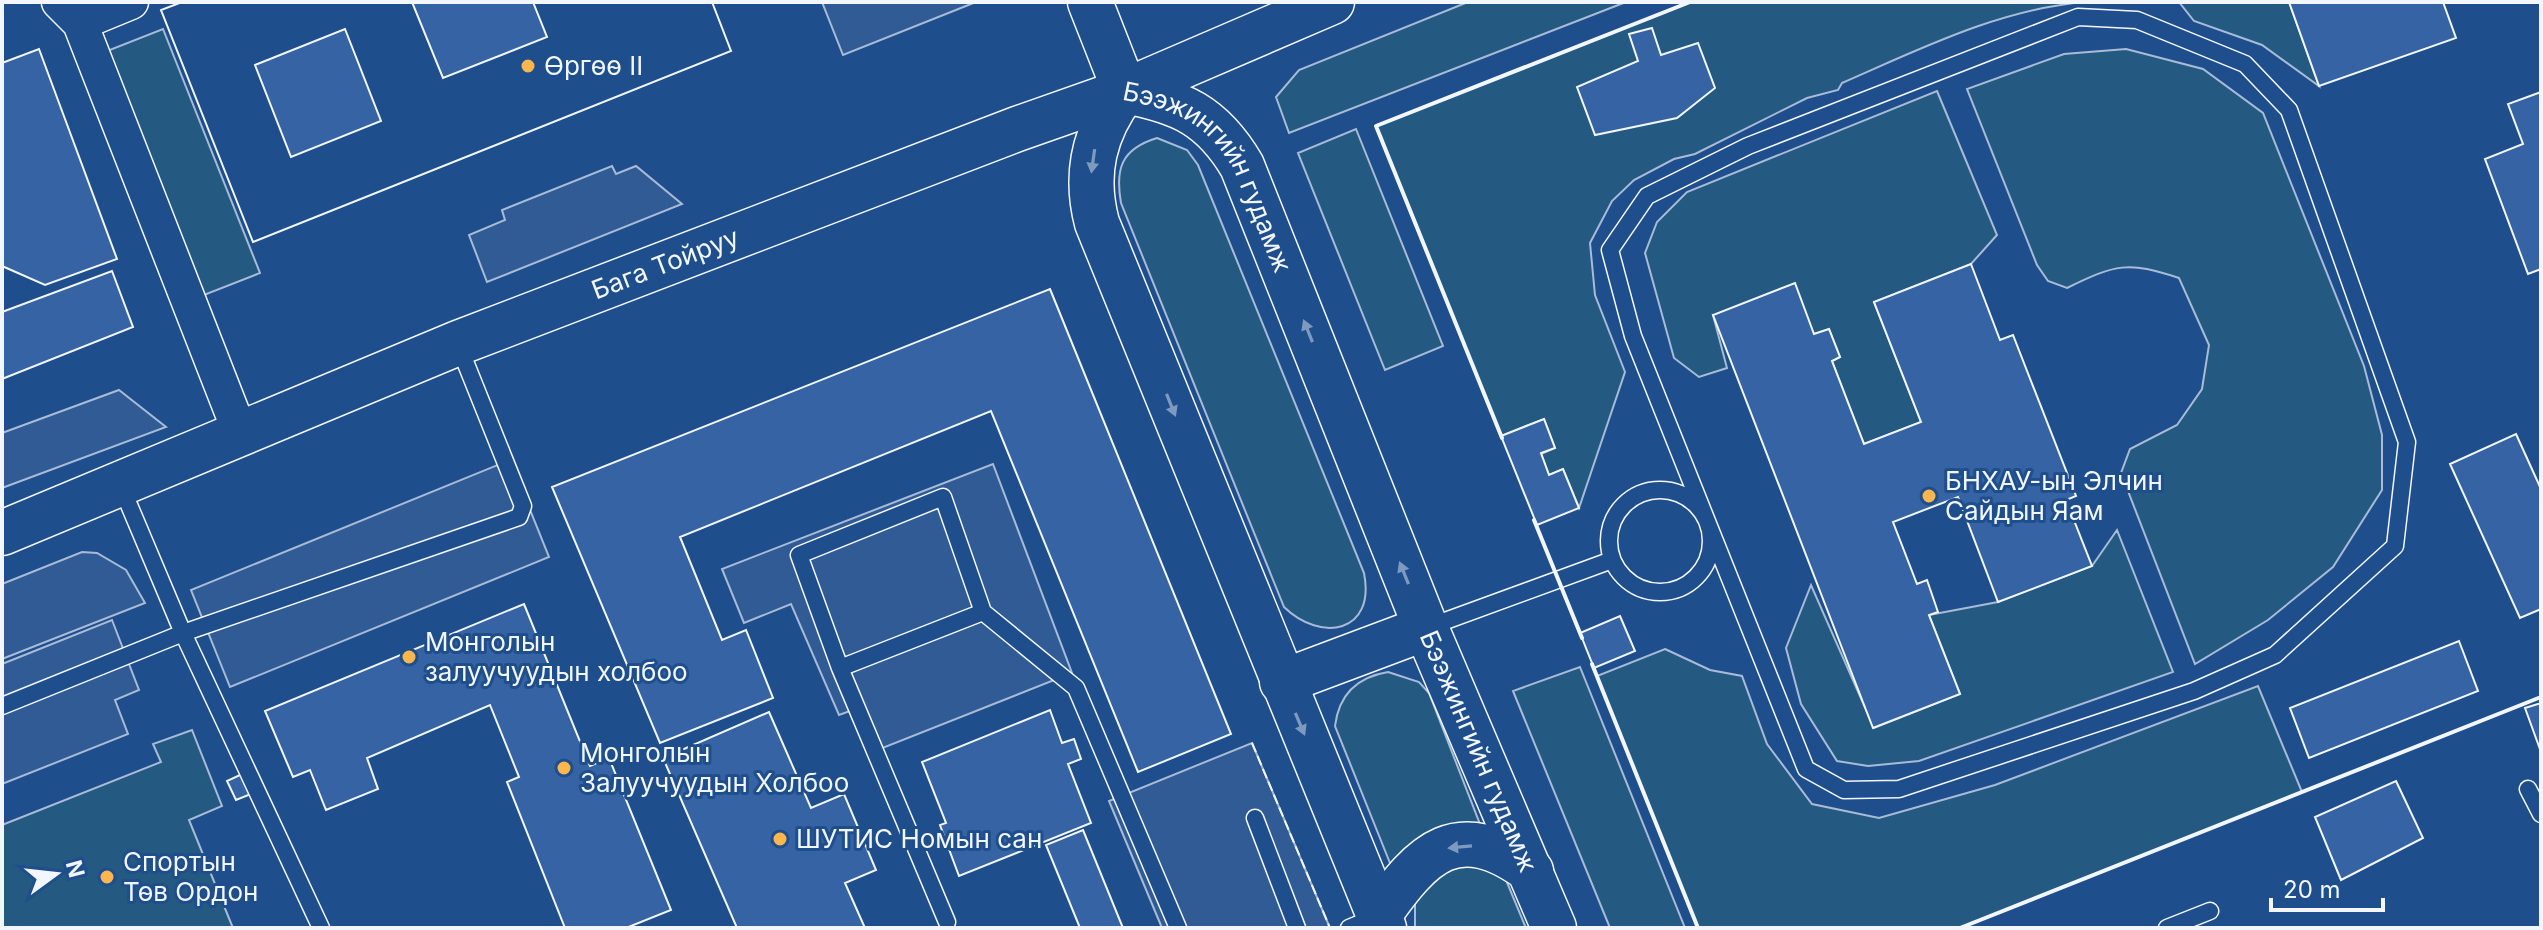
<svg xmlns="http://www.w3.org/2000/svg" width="2543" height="930" viewBox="0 0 2543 930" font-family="Inter,sans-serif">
	<rect width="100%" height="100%" fill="#1f4e8c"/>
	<path fill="#245a82" stroke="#a8bbd7" stroke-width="2" d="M1468,2H1626L1289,133L1276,97L1299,70Z
		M1690,2H2085C2000,9 1920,49 1842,83L1838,90L1807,98L1695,154L1674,159L1634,180L1612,201L1590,243L1595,295L1625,372L1579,508L1563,469L1549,475L1541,454L1555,448L1544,419L1501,436L1376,126Z
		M2179,2H2289L2319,86L2262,45L2194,21Z
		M163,29L260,273L204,295L107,51Z
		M2126,49L2203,69L2263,113L2364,366L2382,435V490L2333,567L2268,620L2195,664L2121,473L2130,449L2177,425L2202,389L2209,345L2179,278C2128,261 2116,264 2067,288L2048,281L2037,265L1967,89L2064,54Z
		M1937,91L1997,235L1971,264L1874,302L1921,422L1864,444L1832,361L1840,357L1829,329L1814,334L1713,315L1727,368L1699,377L1674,358L1645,253L1657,222L1687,192Z
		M1356,129L1443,346L1385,370L1298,153Z
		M1157,138L1187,150L1198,165L1364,573C1376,633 1321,643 1284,607L1121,203C1115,169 1121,149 1157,138Z
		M2117,530L2173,672L1919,761L1868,766L1837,761L1801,704L1786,648L1811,585L1874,728L1960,694L1929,615L1998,602L2092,566Z
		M1665,649L1710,670L1742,676L1767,744L1812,804L1879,818L1995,785L2258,686L2302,792L1960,928H1698L1597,676Z
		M1580,667L1685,928H1610L1513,691Z
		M1388,672L1419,682L1429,693L1485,837L1396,878L1335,726C1339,694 1357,677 1388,672Z
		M192,730L222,806L189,820L233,928H2V825L161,762L153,744Z
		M1467,857L1506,880L1526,928H1415V889Z"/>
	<path fill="#305b95" stroke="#a8bbd7" stroke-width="2" d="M822,2H976L843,55Z
		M612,166L616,174L636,166L682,204L487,282L469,235L505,220L502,210Z
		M119,390L166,427L2,488V433Z
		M510,460L549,557L230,687L191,590Z
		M993,464L1072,673L875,751L858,708L839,715L791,604L744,623L722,569Z
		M82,552L97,553L126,570L145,603L2,659V584Z
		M112,620L139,690L115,700L128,734L2,784V664Z
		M1252,743L1330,928H1162L1109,801Z"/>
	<path fill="#3563a3" stroke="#f2f6ff" stroke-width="2" fill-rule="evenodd" d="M182,2H412L443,78L547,37L533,2H712L731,51L253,242L161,10ZM345,29L381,121L291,157L255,65Z
		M182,2H712L731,51L253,242L161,10Z
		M2289,2H2443L2456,38L2319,86Z
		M1652,28L1661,55L1698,43L1715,88L1677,118L1595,135L1577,87L1638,61L1629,34Z
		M39,49L117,259L45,285L2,266V63Z
		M2541,92V269L2528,274L2485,159L2523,144L2508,104Z
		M1971,264L2000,340L2013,335L2076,496L2066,500L2092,566L1998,602L1958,497L1893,522L1917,584L1927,580L1938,612L1929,615L1960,694L1873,728L1713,315L1795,283L1814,334L1829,329L1840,357L1832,361L1864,444L1921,422L1874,302Z
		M112,271L133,327L2,379V312Z
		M1050,289L1231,734L1138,772L991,411L680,537L722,640L746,630L773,698L660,743L552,487Z
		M1544,419L1555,448L1541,453L1549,475L1563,469L1579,508L1537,525L1501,436Z
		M2516,434L2541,489V609L2520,618L2450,464Z
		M524,604L590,766L609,758L671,910L626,928H565L507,782L519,777L490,705L367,758L378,789L326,810L310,770L293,777L265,711Z
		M1620,616L1635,651L1594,668L1580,633Z
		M2459,641L2478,691L2309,758L2290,708Z
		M2541,703V752L2525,708Z
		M1050,710L1062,743L1074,739L1081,759L1068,764L1091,823L959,876L940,825L946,823L922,762Z
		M769,712L811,808L844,794L876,870L845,883L865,928H737L663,758Z
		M242,774L251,794L236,800L227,781Z
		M2396,781L2423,838L2341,880L2315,817Z
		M1083,830L1123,928H1080L1046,845Z"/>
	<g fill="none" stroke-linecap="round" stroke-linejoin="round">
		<defs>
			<path id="service" d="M2078,17L2137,20L2245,64L2289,110L2407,442L2395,546L2275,655L2194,691L1899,789L1844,790L1806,769L1633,336L1610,250L1647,196L1748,146Z
				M121,486L183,633L519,517L523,506L458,344
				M1609 541a51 51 0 1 1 102 0a51 51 0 1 1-102 0Z
				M1426,628L1612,560
				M840,668L983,612
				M2,706L183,633L321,928
				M2528,789L2541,814
				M1255,818L1297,928
				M947,922L840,668L799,555L943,497L983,612L1076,688L1178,928
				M1349,928L1378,916
				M2167,928L2210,911"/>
			<path id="minor" d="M59,2L80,23L241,435
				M80,23L131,2"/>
			<g id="secondary">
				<path id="s1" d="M2,533L458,343L1017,129L1125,91L1332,2"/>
			</g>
			<g id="primary">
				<path d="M1090,2L1125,91"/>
				<path id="s2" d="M1125,91C1181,102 1212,115 1242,166L1426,628L1554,928"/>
				<path d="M1125,91C1094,131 1084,174 1097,223L1384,928"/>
				<path d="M1282,682L1426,628"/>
				<path d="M1379,915C1423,852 1457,817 1531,871"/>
			</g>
		</defs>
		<use href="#service" stroke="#f2f6ff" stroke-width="19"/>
		<use href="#minor" stroke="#f2f6ff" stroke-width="37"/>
		<use href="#secondary" stroke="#f2f6ff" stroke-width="47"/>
		<use href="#primary" stroke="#f2f6ff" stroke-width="47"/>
		<use href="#service" stroke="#1f4e8c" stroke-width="16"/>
		<use href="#minor" stroke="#1f4e8c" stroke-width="34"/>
		<use href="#secondary" stroke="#1f4e8c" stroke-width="44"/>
		<use href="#primary" stroke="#1f4e8c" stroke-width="44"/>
		<path stroke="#f2f6ff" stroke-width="2" stroke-dasharray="10 4" stroke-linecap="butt" d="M1252,743L1330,928"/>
		<path stroke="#f2f6ff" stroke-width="4" d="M1502,438L1376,126L1690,2
			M1534,520L1582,638
			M1592,664L1698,928
			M1960,928L2541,697"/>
	</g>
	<defs><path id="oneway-solid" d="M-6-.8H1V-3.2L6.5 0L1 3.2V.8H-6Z" transform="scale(2)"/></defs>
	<g fill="#7e9ac0">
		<use href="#oneway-solid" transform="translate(1093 161) rotate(98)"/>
		<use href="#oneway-solid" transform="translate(1308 331) rotate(-112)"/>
		<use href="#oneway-solid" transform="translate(1171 405) rotate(68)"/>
		<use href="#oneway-solid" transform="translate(1404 573) rotate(-112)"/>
		<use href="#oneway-solid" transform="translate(1300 724) rotate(67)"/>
		<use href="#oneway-solid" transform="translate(1460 847) rotate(175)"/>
	</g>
	<g fill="#ffb74d" stroke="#1f4e8c" stroke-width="3">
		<circle cx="528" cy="66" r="8"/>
		<circle cx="1929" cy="496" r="8"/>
		<circle cx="409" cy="657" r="8"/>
		<circle cx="564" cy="768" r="8"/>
		<circle cx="780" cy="839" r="8"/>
		<circle cx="107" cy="877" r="8"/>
	</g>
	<g text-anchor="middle" stroke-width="6" stroke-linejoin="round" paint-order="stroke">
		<g font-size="26" fill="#f2f6ff" stroke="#1f4e8c" text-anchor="start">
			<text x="544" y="75">Өргөө II</text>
			<text x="1945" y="490">БНХАУ-ын Элчин<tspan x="1945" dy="30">Сайдын Яам</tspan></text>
			<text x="425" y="651">Монголын<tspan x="425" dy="30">залуучуудын холбоо</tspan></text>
			<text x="580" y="762">Монголын<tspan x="580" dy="30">Залуучуудын Холбоо</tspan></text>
			<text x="796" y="848">ШУТИС Номын сан</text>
			<text x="123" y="871">Спортын<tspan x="123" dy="30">Төв Ордон</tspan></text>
		</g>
		<g font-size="26" fill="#f2f6ff" stroke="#1f4e8c">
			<text dy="9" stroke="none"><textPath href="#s2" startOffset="128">Бээжингийн гудамж</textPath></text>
			<text dy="9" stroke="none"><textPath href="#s1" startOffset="716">Бага Тойруу</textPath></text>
			<text dy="9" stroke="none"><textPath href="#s2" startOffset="776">Бээжингийн гудамж</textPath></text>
		</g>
	</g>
	<rect width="2543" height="930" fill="none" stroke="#f2f6ff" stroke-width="8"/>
	<g transform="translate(56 874) rotate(75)" stroke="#1f4e8c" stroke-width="6" paint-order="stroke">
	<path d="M0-6L14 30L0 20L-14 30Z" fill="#f2f6ff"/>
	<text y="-12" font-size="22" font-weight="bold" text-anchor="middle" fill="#f2f6ff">N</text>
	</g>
	<path d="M2271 898v12h112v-12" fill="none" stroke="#f2f6ff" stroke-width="4"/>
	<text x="2283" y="898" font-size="24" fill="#f2f6ff" stroke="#1f4e8c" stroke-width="6" paint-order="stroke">20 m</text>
</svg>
